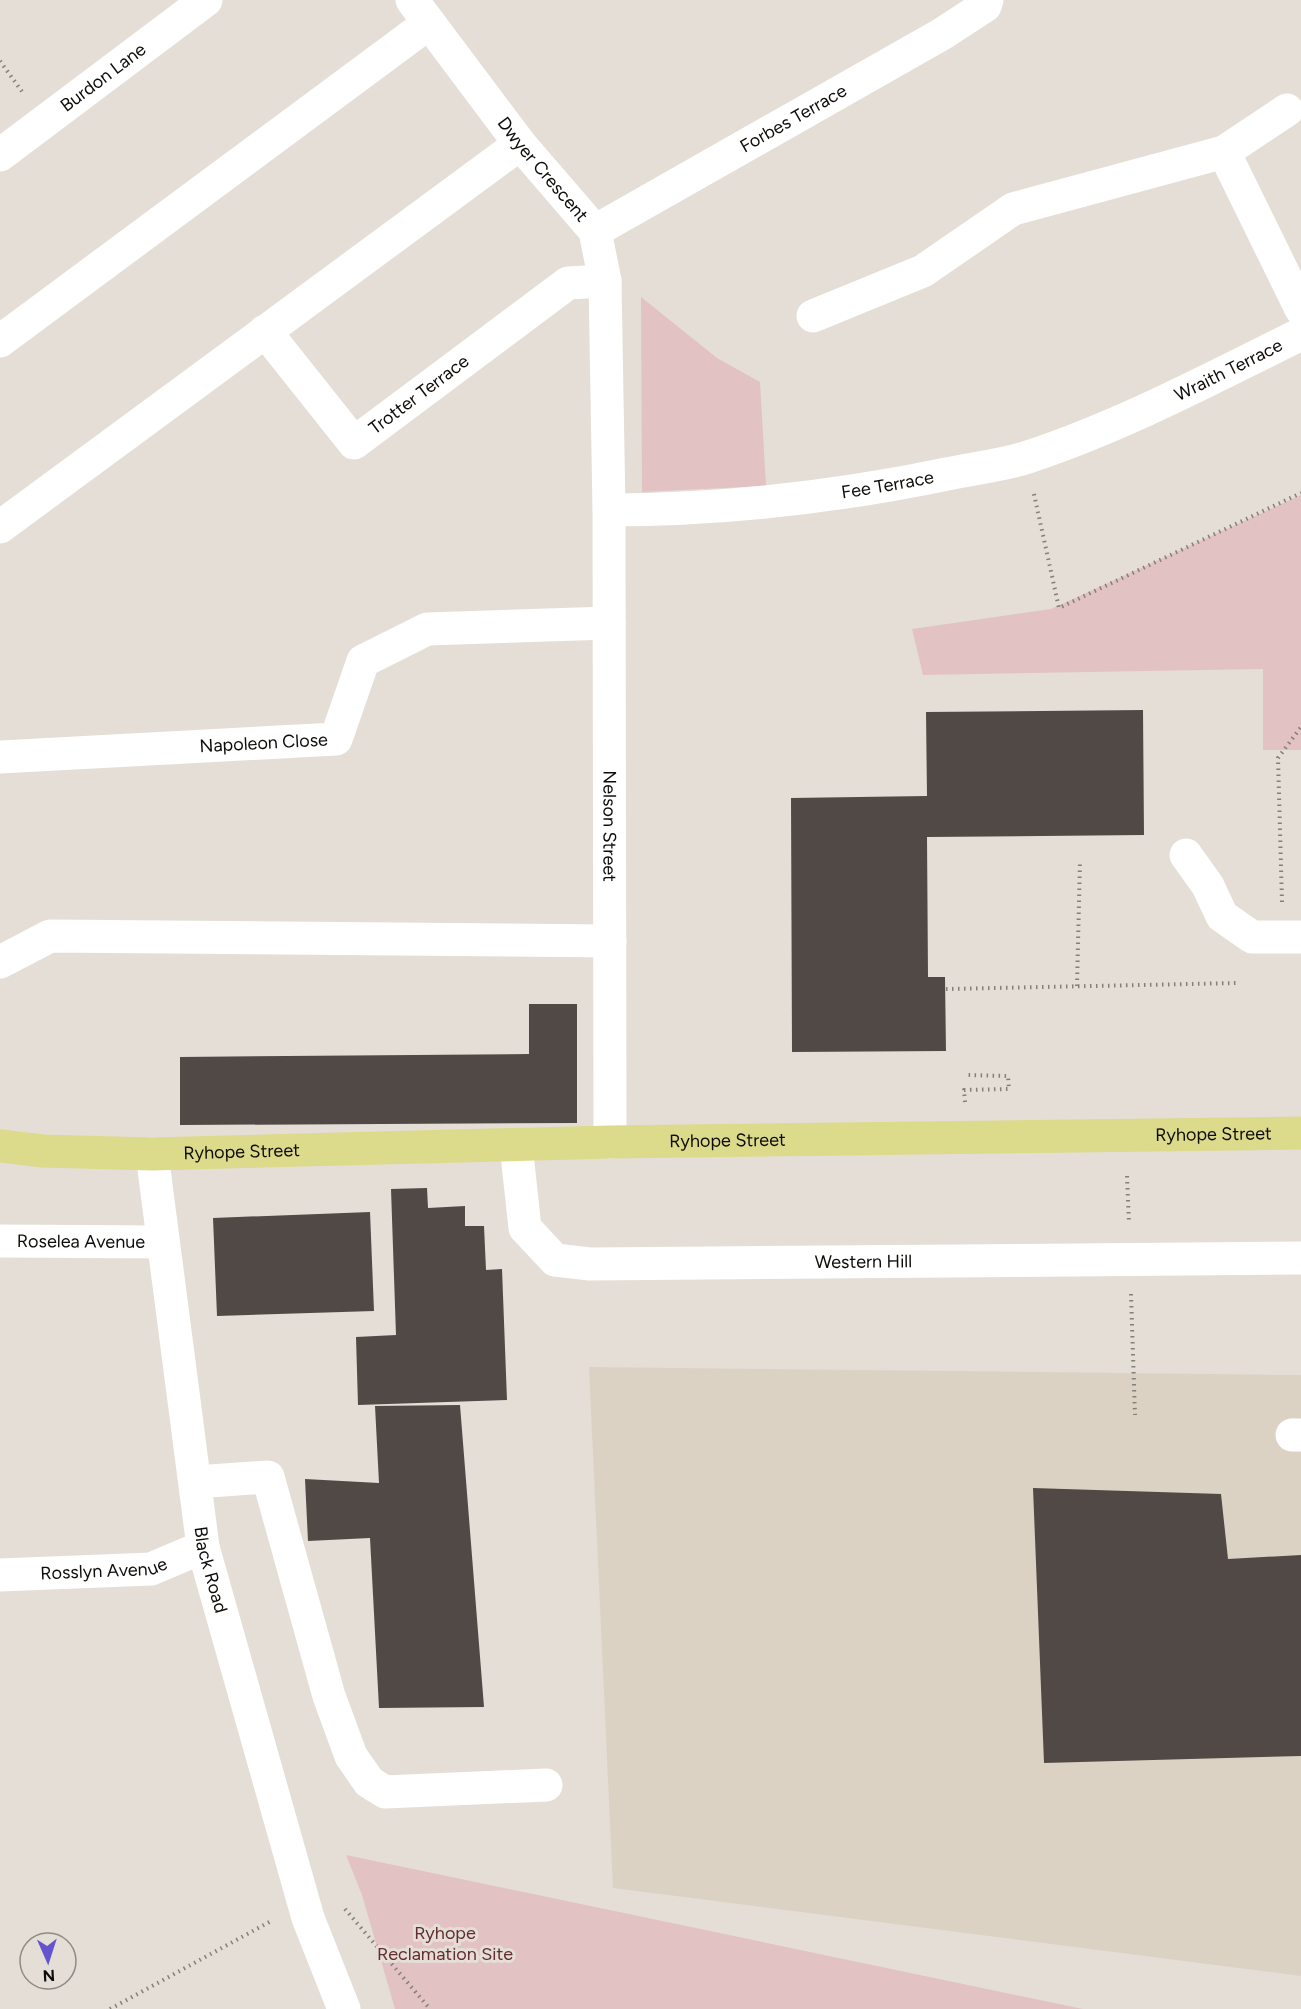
<svg xmlns="http://www.w3.org/2000/svg" width="1301" height="2009" viewBox="0 0 1301 2009" font-family="Figtree,sans-serif">
	<rect width="100%" height="100%" fill="#e4ded6"/>
	<path fill="#dcd2c3" d="M589,1367L1301,1375V1976L613,1888Z"/>
	<path fill="#e3c2c3" d="M641,297L717,358L760,382L766,486L642,492Z
		M1301,495V750H1263V669L923,675L912,629L1051,609Z
		M346,1855L1083,2009H395L362,1895Z"/>
	<path fill="#514945" d="M1143,710L1144,835L927,837L928,977H945L946,1051L792,1052L791,798L927,796L926,712Z
		M529,1004H577V1123L180,1125V1057L529,1054Z
		M427,1188L428,1208L465,1206V1226H484L486,1270L502,1269L507,1400L358,1405L356,1337L396,1335L391,1189Z
		M370,1212L374,1311L217,1316L213,1218Z
		M460,1405L484,1707L379,1708L370,1538L308,1541L305,1479L379,1483L375,1406Z
		M1033,1488L1221,1494L1228,1559L1301,1555V1756L1044,1763Z"/>
	<g fill="none" stroke-linecap="round" stroke-linejoin="round">
		<path stroke="#837f79" stroke-width="4" stroke-dasharray="1.5 4.5" stroke-linecap="butt" d="M0,61L23,93
			M1034,494L1059,608L1301,493
			M1282,902L1278,758L1301,727
			M1077,986L1080,861
			M946,989L1237,983
			M965,1102L964,1090L1009,1089L1008,1076L965,1075
			M1127,1176L1129,1223
			M1131,1294L1135,1415
			M345,1909L430,2009
			M110,2009L273,1920"/>
		<g stroke="#fff" stroke-width="33">
			<path id="s1" d="M412,0L520,144L595,231L605,281L609,510L610,1142"/>
			<path d="M1224,152L1301,309"/>
			<path id="s2" d="M0,155L206,0"/>
			<path id="s3" d="M595,231L942,34L985,6L987,0"/>
			<path d="M813,316L923,271L1013,209L1224,152L1287,110"/>
			<path id="s4" d="M265,331L354,443L568,283L605,281"/>
			<path d="M0,341L429,23"/>
			<path id="s5" d="M609,510C721,510 842,496 952,473C977,468 1004,465 1028,457C1122,426 1212,378 1301,334"/>
			<path d="M0,527L520,144"/>
			<path id="s6" d="M0,757L336,739L363,661L427,629L609,623"/>
			<path d="M1186,855L1208,886L1222,916L1252,937H1301"/>
			<path d="M0,962L50,936L610,941"/>
			<path id="s7" d="M516,1145L525,1228L555,1260L590,1264L1301,1258"/>
			<path id="s8" d="M152,1154L203,1547L308,1918L344,2009"/>
			<path id="s9" d="M0,1241L162,1242"/>
			<path d="M1292,1435H1301"/>
			<path d="M195,1482L268,1477L329,1696L351,1756L369,1782L385,1792L546,1785"/>
			<path id="s10" d="M0,1575L151,1569L203,1547"/>
		</g>
		<path stroke="#dcda8b" stroke-width="33" id="s11" d="M0,1146L43,1151L152,1154L610,1142L1301,1133"/>
	</g>
	<g text-anchor="middle" stroke-width="6" stroke-linejoin="round" paint-order="stroke">
		<g font-size="18" fill="#0e0c09" stroke="#e4ded6">
			<text dy="6" stroke="none"><textPath href="#s2" startOffset="129">Burdon Lane</textPath></text>
			<text dy="6" stroke="none"><textPath href="#s3" startOffset="228">Forbes Terrace</textPath></text>
			<text dy="6" stroke="none"><textPath href="#s1" startOffset="214">Dwyer Crescent</textPath></text>
			<text dy="6" stroke="none"><textPath href="#s5" startOffset="642">Wraith Terrace</textPath></text>
			<text dy="6" stroke="none"><textPath href="#s4" startOffset="224">Trotter Terrace</textPath></text>
			<text dy="6" stroke="none"><textPath href="#s5" startOffset="280">Fee Terrace</textPath></text>
			<text dy="6" stroke="none"><textPath href="#s6" startOffset="264">Napoleon Close</textPath></text>
			<text dy="6" stroke="none"><textPath href="#s1" startOffset="891">Nelson Street</textPath></text>
			<text dy="6" stroke="none"><textPath href="#s11" startOffset="1214">Ryhope Street</textPath></text>
			<text dy="6" stroke="none"><textPath href="#s11" startOffset="728">Ryhope Street</textPath></text>
			<text dy="6" stroke="none"><textPath href="#s11" startOffset="242">Ryhope Street</textPath></text>
			<text dy="6" stroke="none"><textPath href="#s9" startOffset="81">Roselea Avenue</textPath></text>
			<text dy="6" stroke="none"><textPath href="#s7" startOffset="436">Western Hill</textPath></text>
			<text dy="6" stroke="none"><textPath href="#s10" startOffset="104">Rosslyn Avenue</textPath></text>
			<text dy="6" stroke="none"><textPath href="#s8" startOffset="420">Black Road</textPath></text>
		</g>
		<g font-size="18" fill="#632c31" stroke="#e4ded6">
			<text x="445" y="1939">Ryhope<tspan x="445" dy="21">Reclamation Site</tspan></text>
		</g>
	</g>
	<g transform="translate(48 1961) rotate(177)"><circle r="28" fill="#e4ded6" stroke="#8e8a84" stroke-width="1.5"/>
	<path d="M0-4.5L10 22L0 15L-10 22Z" fill="#6455ce"/>
	<text y="-9" font-size="16" font-weight="bold" text-anchor="middle" fill="#0e0c09">N</text>
	</g>
</svg>
